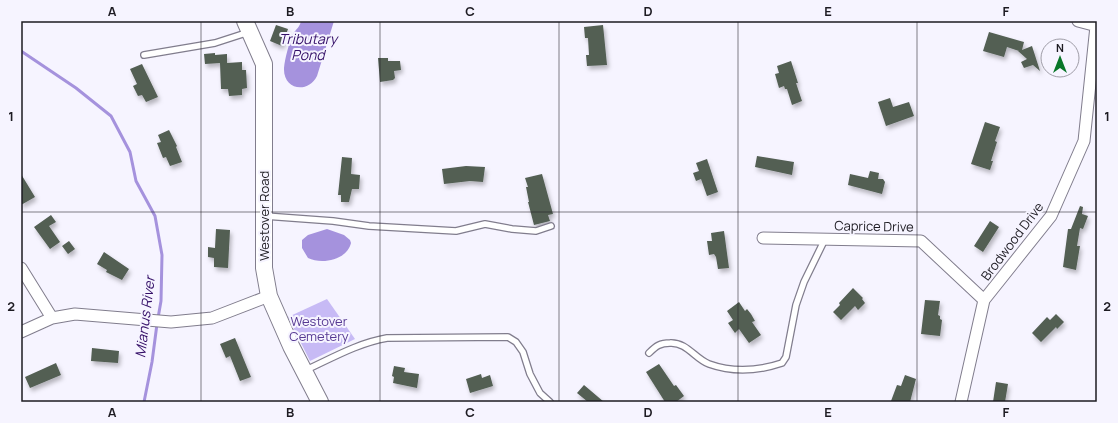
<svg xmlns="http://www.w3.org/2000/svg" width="1118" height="423" viewBox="0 0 1118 423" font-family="Manrope,sans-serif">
	<defs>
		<filter id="shadow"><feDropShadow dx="2" dy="3.5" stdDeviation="2" flood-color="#0004"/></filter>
	</defs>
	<rect width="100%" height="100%" fill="#f6f4ff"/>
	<path fill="#c7baf5" d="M327,299L355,339L310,361L288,317Z"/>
	<path fill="#a592dd" d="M301,21H334L317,76C308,94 283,90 284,68C285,58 289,43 293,34C296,29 300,27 301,21Z
		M327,229L344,235L350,240L351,243C347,260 322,265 308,258L302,248V240L308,235Z"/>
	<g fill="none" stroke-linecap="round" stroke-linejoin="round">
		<path stroke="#a592dd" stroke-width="3" d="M21,51L76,88L111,116L130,152L136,181L155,216L162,255L161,301L158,318
			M144,402L152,362L157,324"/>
	</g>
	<path fill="#525e53" filter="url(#shadow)" d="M276,25L288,29L282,46L270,41Z
		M603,25L607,65L587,66L586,55H589L588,38H585L584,27Z
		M989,32L1024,42L1022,50L1032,46L1040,71L1033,65L1024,68L1021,62L1027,59L1018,51H1019L1007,47L1004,57L983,51Z
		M215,53V55L227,54V63L242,62V70H246L247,88L242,89V95L229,96L228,89H221L220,63L205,64L204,54Z
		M378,58H388V61H400L401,70L394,71L395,78L393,80L380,82Z
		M791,61L798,83H796L802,101L792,105L787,89H785L784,86L779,88L775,74L779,73L777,66Z
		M142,64L158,97L146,102L142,95L138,96L133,86L137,84L130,69Z
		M890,98L893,107L909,102L914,116L886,126L878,102Z
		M985,122L1000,127L995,141L997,142L991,161H993L990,170L971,164Z
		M169,130L177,146L176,147L182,162L170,166L166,157L163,158L157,143L161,142L158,135Z
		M757,156L794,162L792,175L755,167Z
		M342,157L352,158L351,174L360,175L359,189H352L349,202H341V195H338Z
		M707,159L718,192L707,196L701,179L696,181L693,173L699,171L696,163Z
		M466,166L485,167L483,182L470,181L444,184L442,169Z
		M870,171L879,173L878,179H883L885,182L882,194L848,185L850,174L868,178Z
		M21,174L35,197L21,205Z
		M542,174L553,214L548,215L550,221L534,225L528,202H529L526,187H528L525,178Z
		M1080,206L1083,207L1082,214L1088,216L1083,229L1080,228L1077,246H1080L1076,270L1063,267L1068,229H1071Z
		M51,215L56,222L49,226L60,242L50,249L34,227Z
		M990,221L999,227L983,252L974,246Z
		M216,229L230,230L228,268L214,267V258L208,257V247L215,248Z
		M724,231L729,268L718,269L716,257L714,254L709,255L707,241H712L711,233Z
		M69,241L75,249L68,254L62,246Z
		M104,252L129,269L122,280L106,272L107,270L97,264Z
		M853,288L863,298L862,299L865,303L858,310L855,306L841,320L833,312L840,305L839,303Z
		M925,300L940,301L938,315L940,316V319L942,320L940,336L921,334Z
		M739,302L745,311L747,309L751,314L755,321L752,322L761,335L749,343L739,329L735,333L728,323L733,320L727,311Z
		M1056,314L1064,322L1057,329L1056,327L1041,342L1032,333L1047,317L1050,320Z
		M235,338L251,377L240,381L230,356L226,358L220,344Z
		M92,348L119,351L118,363L91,361Z
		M56,363L61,375L30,388L25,377Z
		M659,364L674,386L676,385L684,396L676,402H665L646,372Z
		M394,366L405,368L404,372L419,374L417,388L393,383L394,377L392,376Z
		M481,374L482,378L490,375L493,386L470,393L466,379Z
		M905,375L916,379L910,402H895L891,401L897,385L901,386Z
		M996,382L1008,384L1005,402H993Z
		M584,385L604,402H588L577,393Z"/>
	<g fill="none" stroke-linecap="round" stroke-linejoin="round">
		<defs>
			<path id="lane" d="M144,55L215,43L249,32
				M265,216L333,221L369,226L456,231L485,224L512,229L536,231L551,226
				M649,353C656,346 660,343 670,343C687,342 695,359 709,364C734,373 758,371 782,363L786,357L796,305L804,282L825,239
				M306,370C332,358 358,343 387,338L508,337L516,342L523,352L530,374L540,393L550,402"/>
			<path id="street" d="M1078,21L1097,26
				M763,238L921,241L984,300
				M21,268L52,318
				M21,332L52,318L75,314L171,322L212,318L269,296
				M961,402L984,300L1051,216L1084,141L1096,26"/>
			<path id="secondary" d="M245,21L264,64V268L269,296L291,346L320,402"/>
		</defs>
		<use href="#lane" stroke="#817d8d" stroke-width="8"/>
		<use href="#street" stroke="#817d8d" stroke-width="13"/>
		<use href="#secondary" stroke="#817d8d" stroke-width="18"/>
		<use href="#lane" stroke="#fff" stroke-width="5.5"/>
		<use href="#street" stroke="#fff" stroke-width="11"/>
		<use href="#secondary" stroke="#fff" stroke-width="16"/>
	</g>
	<path fill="none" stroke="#1d1b22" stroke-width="1" stroke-opacity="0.55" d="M201,21V402M380,21V402M559,21V402M738,21V402M917,21V402M21,212H1097"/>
	<g text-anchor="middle" stroke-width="4" stroke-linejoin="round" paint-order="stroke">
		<g font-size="13" fill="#1d1b22" stroke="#f6f4ff">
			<text transform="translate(264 216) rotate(-90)" y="5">Westover Road</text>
			<text transform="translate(874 226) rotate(1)" y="5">Caprice Drive</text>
			<text transform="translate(1012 241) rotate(-53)" y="5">Brodwood Drive</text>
		</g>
		<g font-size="13" fill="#573a93" stroke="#f6f4ff">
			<text x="319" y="326">Westover<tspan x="319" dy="15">Cemetery</tspan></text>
		</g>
		<g font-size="14" font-style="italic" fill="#330e67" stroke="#f6f4ff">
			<text x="308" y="44">Tributary<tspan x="308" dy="16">Pond</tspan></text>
			<text transform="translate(145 317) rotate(-83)" y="5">Mianus River</text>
		</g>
	</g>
	<rect width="1118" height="423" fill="none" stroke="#f6f4ff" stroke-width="44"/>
	<g transform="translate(1060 58)"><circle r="19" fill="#f6f4ff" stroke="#9f9da7"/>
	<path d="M0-3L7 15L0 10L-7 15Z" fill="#097629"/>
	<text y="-6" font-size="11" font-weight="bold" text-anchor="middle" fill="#1d1b22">N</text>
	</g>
	<rect x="22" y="22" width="1074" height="379" fill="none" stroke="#1d1b22" stroke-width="1.5"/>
	<g font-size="13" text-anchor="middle" font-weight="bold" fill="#1d1b22">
		<text x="112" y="16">A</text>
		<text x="290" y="16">B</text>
		<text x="470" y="16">C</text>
		<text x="648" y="16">D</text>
		<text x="828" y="16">E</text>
		<text x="1006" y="16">F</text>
		<text x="11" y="121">1</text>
		<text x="1107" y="121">1</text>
		<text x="11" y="311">2</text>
		<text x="1107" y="311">2</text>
		<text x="112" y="417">A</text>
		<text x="290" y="417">B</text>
		<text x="470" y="417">C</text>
		<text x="648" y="417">D</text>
		<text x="828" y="417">E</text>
		<text x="1006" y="417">F</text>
	</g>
</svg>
